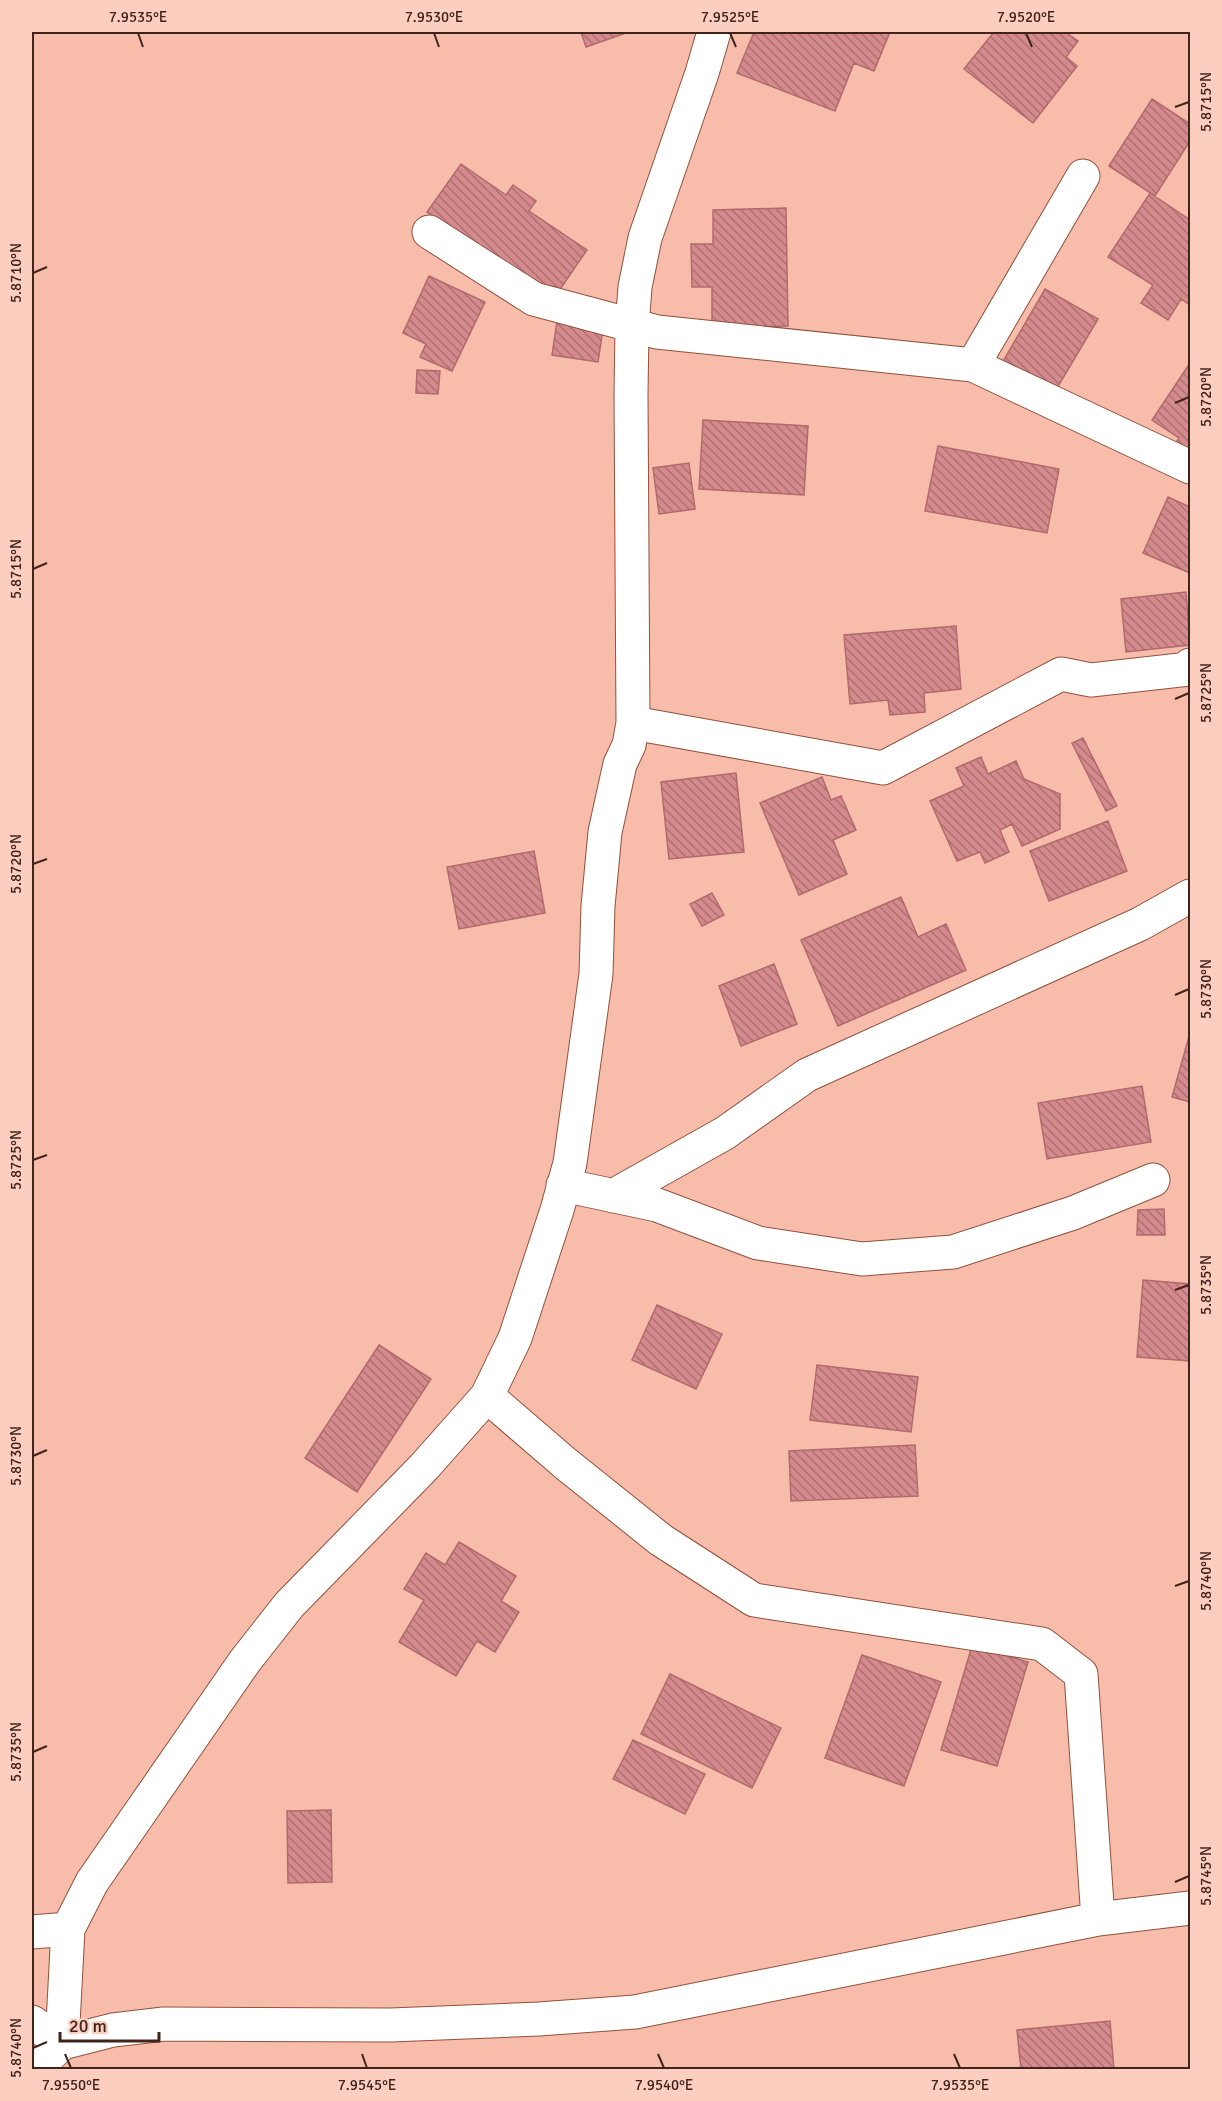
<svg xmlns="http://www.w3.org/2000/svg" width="1222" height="2101" viewBox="0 0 1222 2101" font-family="Signika,sans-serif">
	<defs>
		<pattern id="building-back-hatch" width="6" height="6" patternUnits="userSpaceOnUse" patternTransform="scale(1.5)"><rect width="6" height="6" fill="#d58b8d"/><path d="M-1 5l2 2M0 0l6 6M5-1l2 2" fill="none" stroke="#ae7172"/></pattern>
	</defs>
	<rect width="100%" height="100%" fill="#f7bdaa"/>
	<path fill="url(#building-back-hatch)" stroke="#b16a6c" stroke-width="1.5" d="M581,32H626V33L586,47Z
		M754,32H890L874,71L854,63L835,111L737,73Z
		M994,32H1065L1078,41L1066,57L1077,66L1033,123L964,69Z
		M1152,99L1190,124V141L1155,196L1109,166Z
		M461,164L506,195L513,185L536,201L529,211L587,250L554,298L427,212Z
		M1150,193L1190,220V305L1181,299L1168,320L1141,303L1153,285L1108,257Z
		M786,208L788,326L712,328V287H692L691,244H713V210Z
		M429,276L485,302L452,371L420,357L426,344L403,333Z
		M1045,289L1098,319L1050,400L998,370Z
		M557,321L603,329L598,362L552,355Z
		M1188,366L1190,368V458L1173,447L1179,438L1152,420Z
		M417,370L440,371L438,394L416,393Z
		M703,420L808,426L804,495L699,489Z
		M938,446L1059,469L1047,533L925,511Z
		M689,463L695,509L659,514L653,468Z
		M1168,497L1190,507V573L1143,553Z
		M1186,592L1190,645L1126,652L1121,599Z
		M956,626L961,689L924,693L925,712L890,715L888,700L850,704L844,635Z
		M1083,738L1117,806L1106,811L1072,743Z
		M981,757L988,774L1016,761L1024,779L1060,794V829L1022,846L1012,824L1000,830L1009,852L985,863L980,852L957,861L930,801L964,786L956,768Z
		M736,773L744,852L669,859L661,782Z
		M822,777L831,800L841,796L856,830L833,840L847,874L799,895L760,803Z
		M1108,821L1127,871L1049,901L1030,851Z
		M534,851L545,913L459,929L447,867Z
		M712,893L724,915L702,926L690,904Z
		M901,897L918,937L946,924L966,970L838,1026L801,940Z
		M774,964L797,1024L741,1046L719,986Z
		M1190,1033V1102L1172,1097Z
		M1142,1086L1151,1142L1047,1159L1038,1103Z
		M1164,1209L1165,1235H1137L1138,1210Z
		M1143,1280L1190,1284V1361L1137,1357Z
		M657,1305L722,1334L696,1389L632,1360Z
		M379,1345L431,1379L357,1492L305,1458Z
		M817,1365L918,1377L911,1432L810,1420Z
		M915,1445L918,1496L791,1501L789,1451Z
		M459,1542L516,1576L501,1601L519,1612L495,1652L477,1641L456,1676L399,1642L424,1600L404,1589L426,1553L445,1565Z
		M972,1646L1028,1662L997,1766L941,1750Z
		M862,1655L941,1682L904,1786L825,1758Z
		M670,1674L781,1728L752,1788L641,1734Z
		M633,1740L705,1774L685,1814L613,1779Z
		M331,1810L332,1882L288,1883L287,1811Z
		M1110,2021L1114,2070H1021L1017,2030Z"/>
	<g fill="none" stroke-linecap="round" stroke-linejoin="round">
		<defs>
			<path id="minor" d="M429,232L534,299L657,332L973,365L1190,467
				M973,365L1083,176
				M633,723L883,768L1061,674L1091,680L1189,669L1190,665
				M563,1185L657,1205L758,1243L862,1259L953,1252L1073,1213L1153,1180
				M613,1196L725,1133L807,1075L1140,924L1190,896
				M487,1396L566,1464L661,1540L754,1600L1042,1644L1081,1674L1098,1919
				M32,1932L68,1929
				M32,2022L62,2043
				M62,2043L68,1929L92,1882L245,1661L289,1605L424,1467L487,1396L515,1338L557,1210L570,1163L596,974L598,906L605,832L620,764L629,745L633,723L631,394L632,327L635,287L645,238L702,73L714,32
				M35,2070L62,2043L113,2030L164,2024L391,2025L539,2019L635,2012L1098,1919L1190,1908"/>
		</defs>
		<use href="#minor" stroke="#90513d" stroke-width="35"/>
		<use href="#minor" stroke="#fff" stroke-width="33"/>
	</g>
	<path fill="none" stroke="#40241c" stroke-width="2" d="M138,33L143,47M434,33L439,47M730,33L736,47M1026,33L1032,47M1175,107L1189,102M33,273L47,267M1175,403L1189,397M33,569L47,563M1175,699L1189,693M33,864L47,859M1175,995L1189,989M33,1160L47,1155M1175,1290L1189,1285M33,1456L47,1450M1175,1586L1189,1581M33,1752L47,1746M1175,1882L1189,1876M33,2048L47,2042M65,2054L71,2068M362,2054L367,2068M658,2054L664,2068M954,2054L960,2068"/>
	<rect width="1222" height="2101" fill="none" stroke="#fbcec0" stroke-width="66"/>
	<path d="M60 2032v9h99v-9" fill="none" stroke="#40241c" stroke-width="3"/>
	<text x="69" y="2032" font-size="18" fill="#40241c" stroke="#fbcec0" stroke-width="4.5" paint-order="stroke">20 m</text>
	<rect x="33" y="33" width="1156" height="2035" fill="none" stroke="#40241c" stroke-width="2"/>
	<g font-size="15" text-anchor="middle" fill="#40241c">
		<text x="138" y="22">7.9535°E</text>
		<text x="434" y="22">7.9530°E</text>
		<text x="730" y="22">7.9525°E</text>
		<text x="1026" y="22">7.9520°E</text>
		<text transform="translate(1206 102) rotate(-90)" y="5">5.8715°N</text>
		<text transform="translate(16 273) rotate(-90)" y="5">5.8710°N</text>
		<text transform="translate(1206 397) rotate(-90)" y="5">5.8720°N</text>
		<text transform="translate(16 569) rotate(-90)" y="5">5.8715°N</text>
		<text transform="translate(1206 693) rotate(-90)" y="5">5.8725°N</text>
		<text transform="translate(16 864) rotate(-90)" y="5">5.8720°N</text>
		<text transform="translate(1206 989) rotate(-90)" y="5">5.8730°N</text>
		<text transform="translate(16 1160) rotate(-90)" y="5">5.8725°N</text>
		<text transform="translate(1206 1285) rotate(-90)" y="5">5.8735°N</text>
		<text transform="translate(16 1456) rotate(-90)" y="5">5.8730°N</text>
		<text transform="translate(1206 1581) rotate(-90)" y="5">5.8740°N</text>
		<text transform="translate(16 1752) rotate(-90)" y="5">5.8735°N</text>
		<text transform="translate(1206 1876) rotate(-90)" y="5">5.8745°N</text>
		<text transform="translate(16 2048) rotate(-90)" y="5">5.8740°N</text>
		<text x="71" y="2090">7.9550°E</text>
		<text x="367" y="2090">7.9545°E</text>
		<text x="664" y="2090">7.9540°E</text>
		<text x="960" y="2090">7.9535°E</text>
	</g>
</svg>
